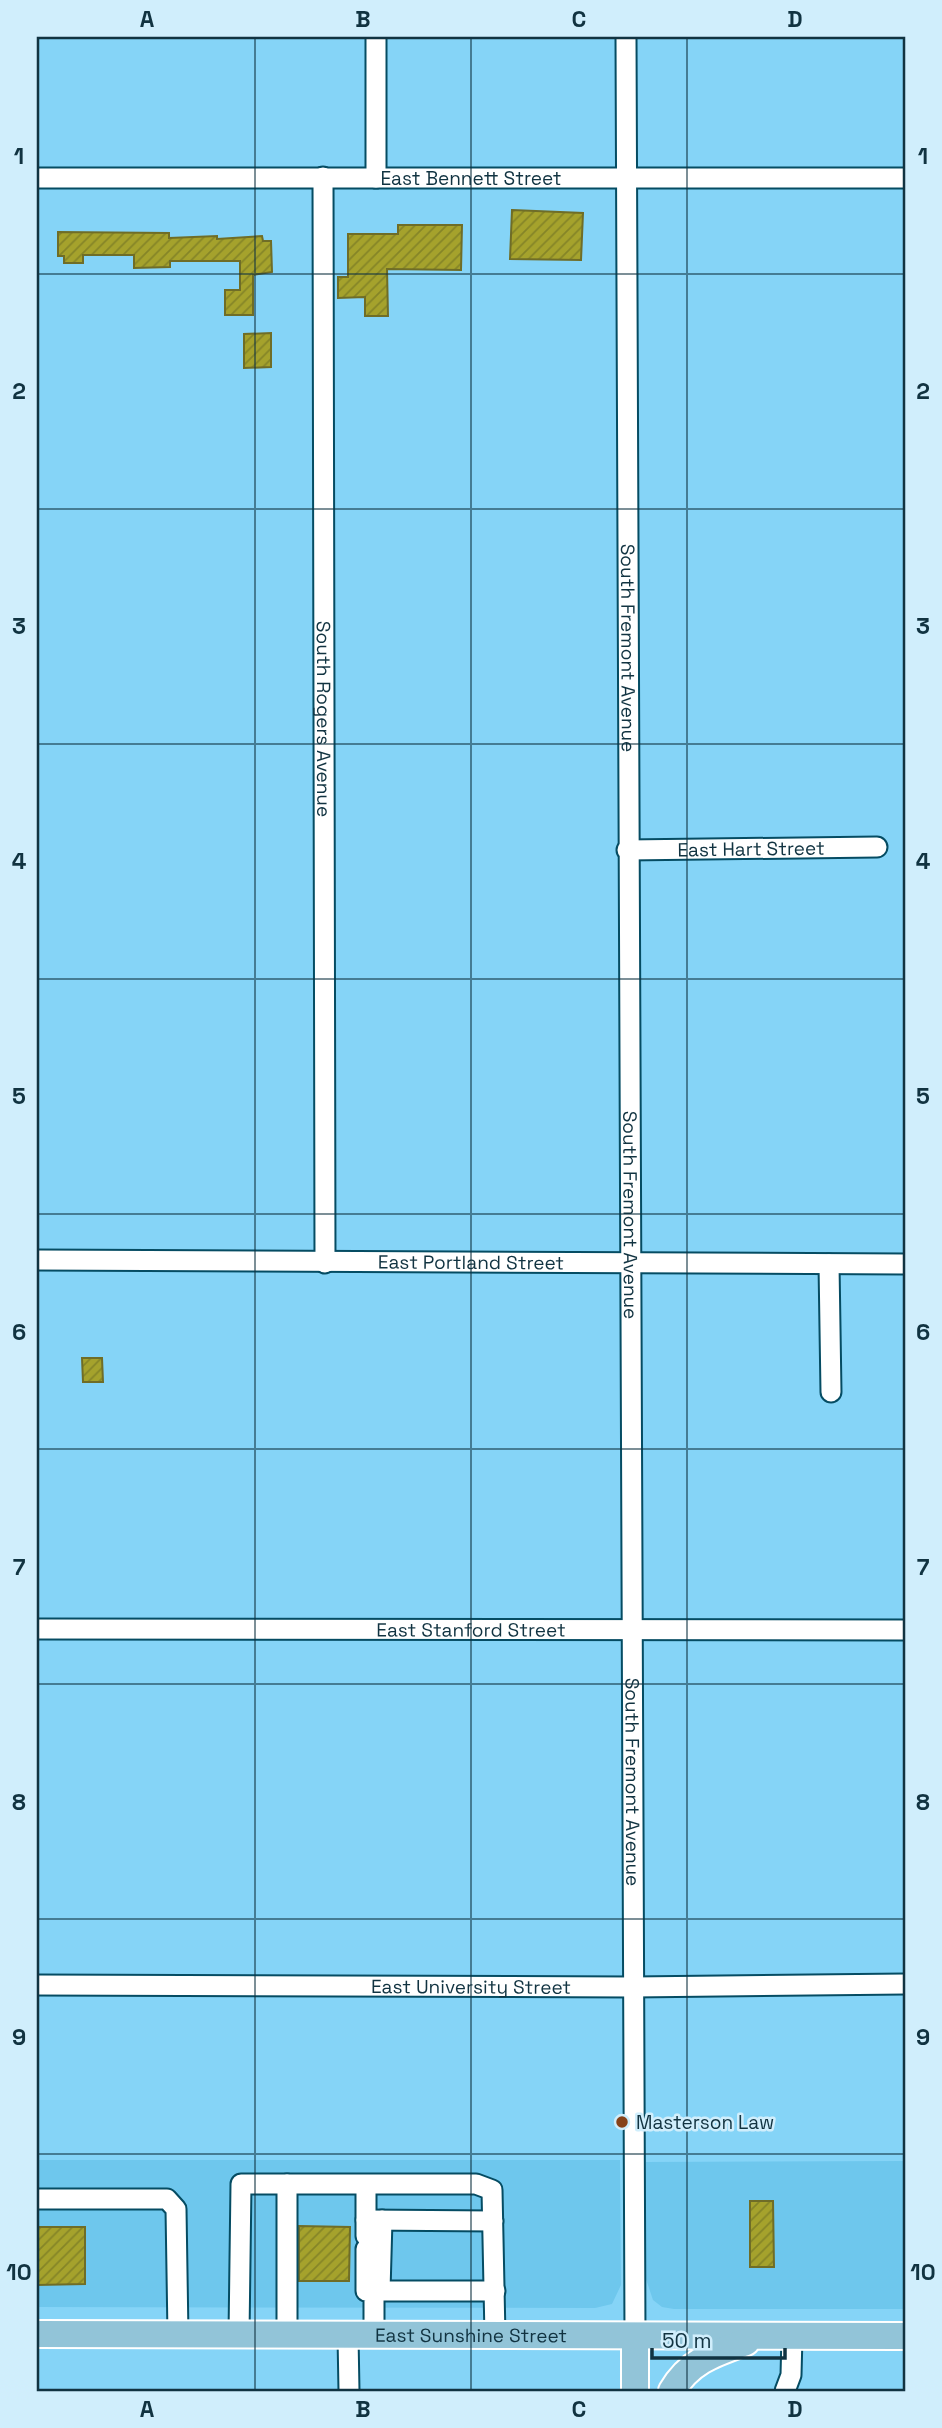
<svg xmlns="http://www.w3.org/2000/svg" width="942" height="2428" viewBox="0 0 942 2428" font-family="'Space Grotesk',sans-serif">
	<defs>
		<pattern id="building-hatch" width="6" height="6" patternUnits="userSpaceOnUse" patternTransform="scale(1.75)"><rect width="6" height="6" fill="#a5a22c"/><path d="M-1 1l2-2M0 6l6-6M5 7l2-2" fill="none" stroke="#858527"/></pattern>
	</defs>
	<rect width="100%" height="100%" fill="#85d4f7"/>
	<path fill="#6ec7ed" d="M37,2160H620L621,2285L612,2304L595,2308L37,2307Z
		M905,2161V2309H674L662,2307L653,2300L644,2273L646,2162Z"/>
	<path fill="url(#building-hatch)" stroke="#6f6d27" stroke-width="2" d="M512,210L583,213L581,260L510,259Z
		M398,225H462L461,270L387,269L388,316H365V297L338,298V277H348V234H398Z
		M58,232L169,233V238L217,236V239L262,236L263,241H271L272,272L253,275V315H225V290H240V261H170V267L134,268V255H83V263H64V256H58Z
		M271,333V367L244,368V334Z
		M82,1358H102L103,1382H83Z
		M750,2201H773L774,2267H750Z
		M299,2226L350,2227L349,2281H299Z
		M37,2227H85V2284L37,2285Z"/>
	<g fill="none" stroke-linecap="round" stroke-linejoin="round">
		<defs>
			<g id="minor">
				<path d="M376,37V178"/>
				<path id="s1" d="M626,37L635,2336"/>
				<path id="s2" d="M323,177L325,1263"/>
				<path id="s3" d="M37,178H905"/>
				<path id="s4" d="M627,850L877,847"/>
				<path id="s5" d="M37,1260L905,1264"/>
				<path d="M829,1264L831,1392"/>
				<path id="s6" d="M37,1629L905,1630"/>
				<path id="s7" d="M37,1985L633,1987L905,1984"/>
				<path d="M366,2185V2236"/>
				<path d="M37,2199H167L176,2209L178,2335"/>
				<path d="M366,2220L493,2221"/>
				<path d="M366,2249V2291H374V2336"/>
				<path d="M374,2291H495"/>
				<path d="M380,2291L382,2220"/>
				<path d="M239,2335L241,2184H476L492,2190L495,2336"/>
				<path d="M287,2335V2184"/>
				<path d="M348,2336L349,2391"/>
				<path d="M785,2391L791,2375L792,2336"/>
			</g>
			<g id="major">
				<path id="s8" d="M37,2334L905,2336"/>
				<path d="M635,2336V2391"/>
				<path d="M672,2391C689,2361 715,2353 746,2342"/>
			</g>
		</defs>
		<use href="#minor" stroke="#054c63" stroke-width="23"/>
		<use href="#major" stroke="#fff" stroke-width="30"/>
		<use href="#minor" stroke="#fff" stroke-width="19"/>
		<use href="#major" stroke="#92c4d8" stroke-width="26"/>
	</g>
	<path fill="none" stroke="#113341" stroke-width="2" stroke-opacity="0.55" d="M255,37V2391M471,37V2391M687,37V2391M37,274H905M37,509H905M37,744H905M37,979H905M37,1214H905M37,1449H905M37,1684H905M37,1919H905M37,2154H905"/>
	<circle fill="#874219" stroke="#d0eefc" stroke-width="2.5" cx="622" cy="2122" r="7"/>
	<g text-anchor="middle" stroke-width="5" stroke-linejoin="round" paint-order="stroke">
		<g font-size="19" fill="#113341" stroke="#d0eefc">
			<text dy="7" stroke="none"><textPath href="#s3" startOffset="434">East Bennett Street</textPath></text>
			<text dy="7" stroke="none"><textPath href="#s1" startOffset="611">South Fremont Avenue</textPath></text>
			<text dy="7" stroke="none"><textPath href="#s2" startOffset="542">South Rogers Avenue</textPath></text>
			<text dy="7" stroke="none"><textPath href="#s4" startOffset="124">East Hart Street</textPath></text>
			<text dy="7" stroke="none"><textPath href="#s1" startOffset="1178">South Fremont Avenue</textPath></text>
			<text dy="7" stroke="none"><textPath href="#s5" startOffset="434">East Portland Street</textPath></text>
			<text dy="7" stroke="none"><textPath href="#s6" startOffset="434">East Stanford Street</textPath></text>
			<text dy="7" stroke="none"><textPath href="#s1" startOffset="1745">South Fremont Avenue</textPath></text>
			<text dy="7" stroke="none"><textPath href="#s7" startOffset="434">East University Street</textPath></text>
			<text dy="7" stroke="none"><textPath href="#s8" startOffset="434">East Sunshine Street</textPath></text>
		</g>
		<g font-size="19" fill="#113341" stroke="#d0eefc" text-anchor="start">
			<text x="636" y="2129">Masterson Law</text>
		</g>
	</g>
	<rect width="942" height="2428" fill="none" stroke="#d0eefc" stroke-width="77"/>
	<path d="M652 2348v10h133v-10" fill="none" stroke="#113341" stroke-width="3.5"/>
	<text x="662" y="2348" font-size="21" fill="#113341" stroke="#d0eefc" stroke-width="5" paint-order="stroke">50 m</text>
	<rect x="38" y="38" width="866" height="2352" fill="none" stroke="#113341" stroke-width="2.5"/>
	<g font-size="23" text-anchor="middle" font-weight="bold" fill="#113341">
		<text x="147" y="27">A</text>
		<text x="363" y="27">B</text>
		<text x="579" y="27">C</text>
		<text x="795" y="27">D</text>
		<text x="19" y="164">1</text>
		<text x="923" y="164">1</text>
		<text x="19" y="399">2</text>
		<text x="923" y="399">2</text>
		<text x="19" y="634">3</text>
		<text x="923" y="634">3</text>
		<text x="19" y="869">4</text>
		<text x="923" y="869">4</text>
		<text x="19" y="1104">5</text>
		<text x="923" y="1104">5</text>
		<text x="19" y="1340">6</text>
		<text x="923" y="1340">6</text>
		<text x="19" y="1575">7</text>
		<text x="923" y="1575">7</text>
		<text x="19" y="1810">8</text>
		<text x="923" y="1810">8</text>
		<text x="19" y="2045">9</text>
		<text x="923" y="2045">9</text>
		<text x="19" y="2280">10</text>
		<text x="923" y="2280">10</text>
		<text x="147" y="2417">A</text>
		<text x="363" y="2417">B</text>
		<text x="579" y="2417">C</text>
		<text x="795" y="2417">D</text>
	</g>
</svg>
